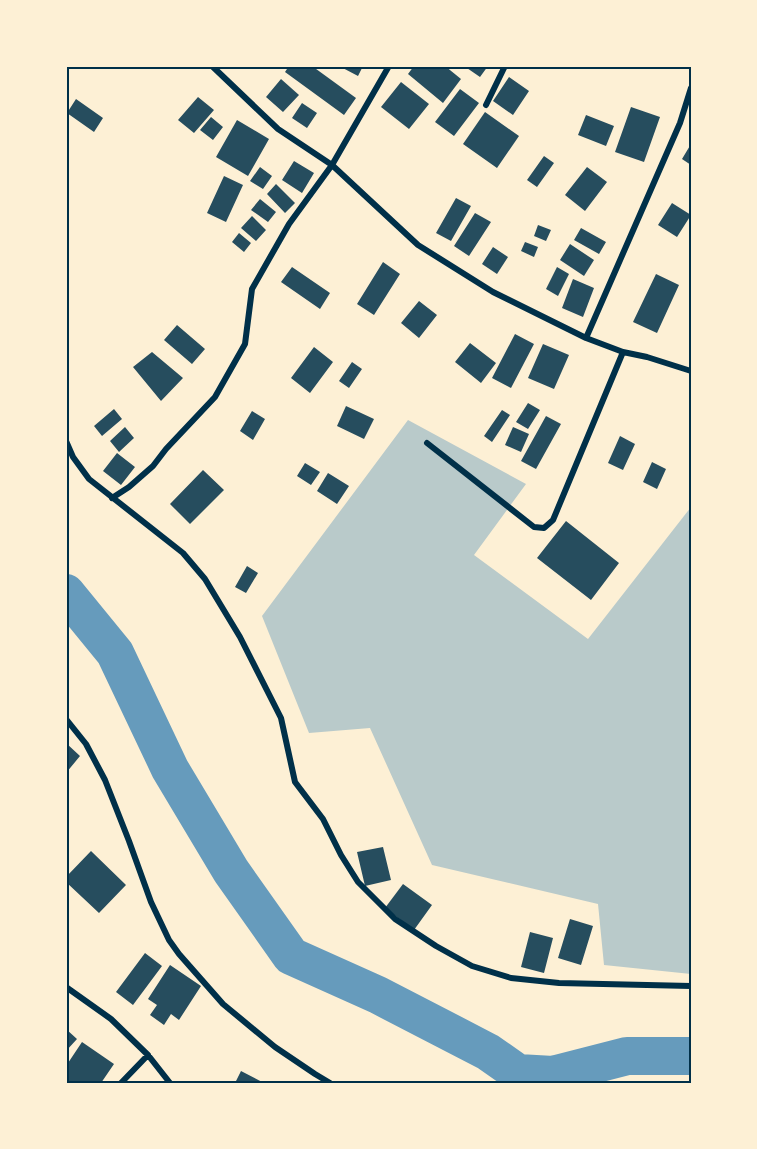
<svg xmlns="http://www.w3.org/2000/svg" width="757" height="1149" viewBox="0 0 757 1149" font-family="'PT Sans Narrow',sans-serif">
	<rect width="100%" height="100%" fill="#fdf0d5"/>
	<path fill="#b9caca" d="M408,420L526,484L474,555L588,639L691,507V974L604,965L598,904L432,865L370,728L309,733L262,616Z"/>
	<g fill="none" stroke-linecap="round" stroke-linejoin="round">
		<path stroke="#669bbc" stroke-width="38" d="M66,593L115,653L170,769L231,871L291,956L378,995L488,1052L518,1073L553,1075L627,1056H691"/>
	</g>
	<path fill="#264d5e" d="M289,66H312L356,98L344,115L285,72Z
		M339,66H363L358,76Z
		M414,66H445L461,79L443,103L408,74Z
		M464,66H488L480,77Z
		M509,77L529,91L513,115L493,101Z
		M281,79L299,95L283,112L266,97Z
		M401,82L429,104L409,129L381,107Z
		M460,89L479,103L454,136L435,122Z
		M198,97L214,110L194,133L178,120Z
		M76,99L103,118L94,132L67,113Z
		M302,103L317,113L307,128L292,118Z
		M631,107L660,117L644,162L615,152Z
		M485,112L519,136L497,168L463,144Z
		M586,115L614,126L606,146L578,135Z
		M211,117L223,127L213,140L200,130Z
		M237,120L269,139L248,176L216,157Z
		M691,144V165L682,159Z
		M544,156L554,163L537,187L527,180Z
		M294,161L314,173L302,193L282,180Z
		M260,167L272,176L263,189L250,181Z
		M587,167L607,182L585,211L565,195Z
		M224,176L243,185L226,222L207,213Z
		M276,184L295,203L285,213L267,194Z
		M456,198L471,206L451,241L436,233Z
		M260,199L276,212L268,222L251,210Z
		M672,203L691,215L677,237L658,225Z
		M475,213L491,222L469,256L454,246Z
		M252,216L266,230L256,241L241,228Z
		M538,225L551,230L546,241L534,236Z
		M581,228L606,242L599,254L574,240Z
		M239,233L251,243L244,252L232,242Z
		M525,242L538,247L534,257L521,251Z
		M570,244L594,260L584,276L560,260Z
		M493,247L508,257L497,274L482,264Z
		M383,262L400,274L374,315L357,304Z
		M292,267L330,293L320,309L281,282Z
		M557,267L569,274L558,296L546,289Z
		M656,274L679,285L657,333L633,322Z
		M573,279L594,288L583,317L562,308Z
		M419,301L437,315L419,338L401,323Z
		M177,325L205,349L192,364L164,340Z
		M515,334L534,344L511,388L492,378Z
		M470,343L496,363L481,383L455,362Z
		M543,344L569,355L554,389L528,378Z
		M314,347L333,362L310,393L291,378Z
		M152,352L183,378L161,401L133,367Z
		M352,362L362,369L349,388L339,381Z
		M528,403L540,410L528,429L516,422Z
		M346,406L374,419L364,439L337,426Z
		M114,409L122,419L102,436L94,426Z
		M502,410L510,415L492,442L484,436Z
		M252,411L265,419L253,440L240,431Z
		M546,416L561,424L536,469L521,461Z
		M125,427L134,438L119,452L110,441Z
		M513,427L529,434L521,452L505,445Z
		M620,436L635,444L623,470L608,463Z
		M117,453L135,467L121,485L103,471Z
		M652,462L666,469L657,489L643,482Z
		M305,463L320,472L311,485L297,476Z
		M203,470L224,490L190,524L170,504Z
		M328,473L349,486L337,504L317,491Z
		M566,521L619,563L591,600L537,558Z
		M247,566L258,573L246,593L235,587Z
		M66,743L80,756L66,773Z
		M383,847L391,880L365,886L357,852Z
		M91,851L126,885L99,913L66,882V877Z
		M403,884L432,905L414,930L385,908Z
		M570,919L593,926L581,965L558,958Z
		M530,932L553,938L544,973L521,967Z
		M145,953L162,966L133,1005L116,992Z
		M170,965L201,986L179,1020L171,1014L164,1025L150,1015L157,1005L148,999Z
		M66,1029L77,1039L66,1051Z
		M82,1042L114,1064L101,1083H66V1066Z
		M241,1071L264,1083H235Z"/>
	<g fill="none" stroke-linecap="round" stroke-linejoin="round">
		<path stroke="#003049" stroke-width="6" d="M212,66L278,129L332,165L418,245L493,292L586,338L623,352L647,357L691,371
			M486,105L505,66
			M586,338L680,123L691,88
			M66,441L73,457L89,479L183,553L205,579L240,637L281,718L295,782L323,819L341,855L358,882L395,919L436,946L472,966L511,978L559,983L691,986
			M427,443L534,527L544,528L553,520L623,352
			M112,498L129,487L153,466L166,449L215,397L245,344L252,289L289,224L332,165L389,66
			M66,719L86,744L105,780L129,841L151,902L169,940L179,954L223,1004L275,1047L315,1074L330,1083
			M66,987L111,1019L148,1055L170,1083
			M121,1083L148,1055"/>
	</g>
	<rect width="757" height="1149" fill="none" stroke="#fdf0d5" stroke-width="135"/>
	<rect x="68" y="68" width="622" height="1014" fill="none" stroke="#003049" stroke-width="2"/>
</svg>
